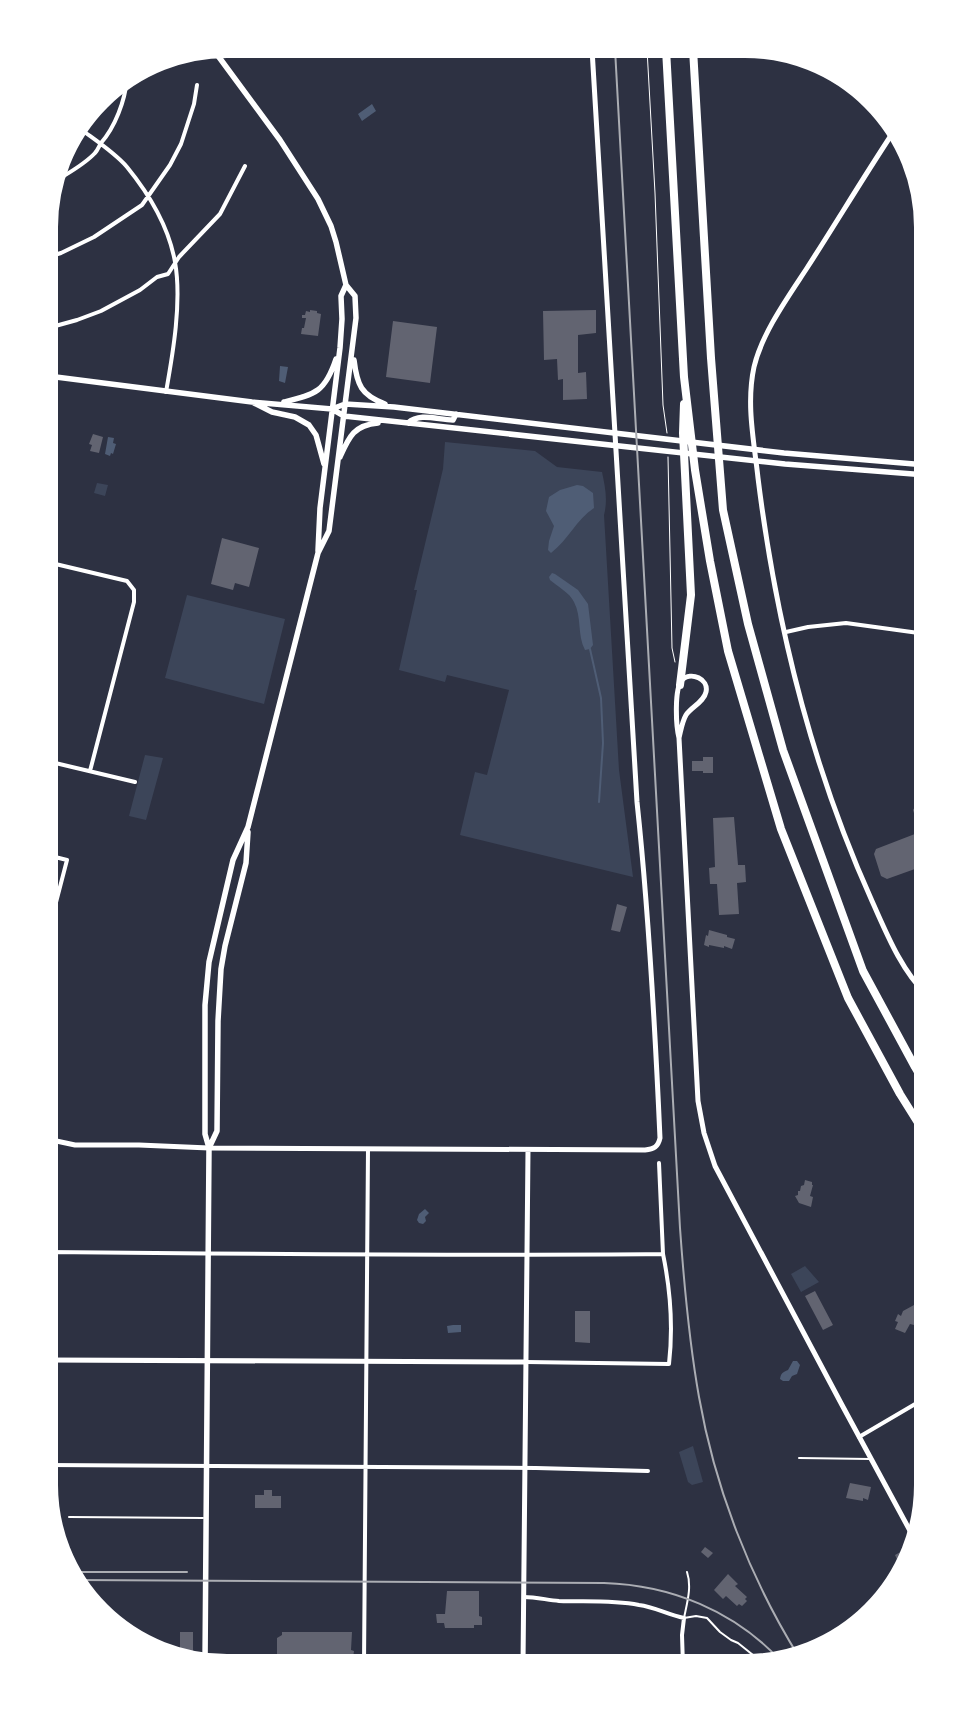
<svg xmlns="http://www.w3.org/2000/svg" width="972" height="1712" viewBox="0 0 972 1712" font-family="Figtree,sans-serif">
	<rect width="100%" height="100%" fill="#2d3142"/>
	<path fill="#3c4559" d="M445,442L535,451L557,467L602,472C605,486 608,500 604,515L619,770L633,877L460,835L475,772L487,775L509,690L447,675L445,682L399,670L417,590H414L443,469Z
		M97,483L108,485L105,496L94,493Z
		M187,595L285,619L264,704L165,678Z
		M145,755L163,758L146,820L129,816Z
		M805,1266L819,1282L801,1292L791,1274Z
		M693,1446L703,1482L692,1485L688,1482L679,1452Z"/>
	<path fill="#4f5d75" d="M372,104L376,111L362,121L358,114Z
		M280,366L288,367L285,383L279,381Z
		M108,437L114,438L113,443L116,444L113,454L111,453L110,456L105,454Z
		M577,485L583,486L593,493L594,508C576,520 568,540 551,553L548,550L549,541L554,526L546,511L549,497L560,490Z
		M552,573L555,574L578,590L588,604L593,645L590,649L585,650C577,635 582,617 574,602C570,593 557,586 550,580L549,577Z
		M425,1209L429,1213L425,1217L426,1221L423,1224L419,1223L417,1220L419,1214Z
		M453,1325H461V1332L448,1333L447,1326Z
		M793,1361H797L800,1365L797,1374L792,1376L789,1381H783L780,1379C781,1373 783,1372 788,1370Z"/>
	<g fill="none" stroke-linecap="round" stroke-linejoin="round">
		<path stroke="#4f5d75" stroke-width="2" d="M590,649L601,698L603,743L599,802"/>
	</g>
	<path fill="#626471" d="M310,310L317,311V313L321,314L318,336L301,334L302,328H304L306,318H302V315H305L306,311L310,312Z
		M596,310V333L578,335V373L586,372L587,399L563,400V379L558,380L557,359L544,360L543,311Z
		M393,321L437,327L430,383L386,377Z
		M93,434L103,437L99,453L90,451L92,445L89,444Z
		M222,538L259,548L249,587L235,583L233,590L211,584Z
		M703,757H713V773H703V771H692V761H703Z
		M926,801V865L887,879L881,876L874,854L876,849L920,832L913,810L916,805Z
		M734,817L738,865H745L746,882L737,883L739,914L719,915L717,884H710L709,868L715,867L713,818Z
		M617,904L627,907L620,932L611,930Z
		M709,930L727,935V937L735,939L732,949L724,946V948L709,945V947L704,945L706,935L708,936Z
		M805,1180L812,1182V1185H813L810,1196L813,1197L811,1207L799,1203L795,1196L798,1195V1191H800L801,1186L804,1185Z
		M815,1291L833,1325L823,1330L805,1296Z
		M925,1299V1315L917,1320L914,1325L910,1324L905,1333L895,1329L898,1322L895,1321L898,1314L901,1316L903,1311Z
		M575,1311H590V1343L575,1342Z
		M850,1483L871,1487L868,1500L863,1498V1501L846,1498Z
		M264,1490H272V1496H281V1508H255V1495H264Z
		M705,1547L713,1553L708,1558L701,1552Z
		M906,1549L909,1555L903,1558L906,1564L901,1568L895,1555Z
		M728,1574L738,1584L735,1586L747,1597L745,1599L747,1601L742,1606L739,1604L737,1606L726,1596L723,1599L714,1590Z
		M447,1591H479V1616L482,1617V1625H474V1628H445L444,1623H437L436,1614H445Z
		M180,1632H193V1660L180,1654Z
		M282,1632H352L351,1650L354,1651L352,1665L277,1664V1638L282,1635Z"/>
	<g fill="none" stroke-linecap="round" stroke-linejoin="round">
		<path stroke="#fff" stroke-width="1" d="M647,49L655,193L663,405L667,433
			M668,457L672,648L675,662"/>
		<path stroke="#fff" stroke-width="2" d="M799,1458L870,1459
			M69,1517L203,1518
			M687,1572C692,1587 687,1603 684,1618L696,1616L707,1618L720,1632L731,1640L738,1643L763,1663"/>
		<path stroke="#fff" stroke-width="4" d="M79,128C95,140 114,152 127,167C149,194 169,228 175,262C182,301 173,353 166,392
			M54,182C68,173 84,165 95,153C98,150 99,146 101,143C115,127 125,101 127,79
			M48,257L61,253L94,237L142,205L170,165L181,144L194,104L197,85
			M48,328L77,320L101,311L140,290L157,277L168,274L179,257L220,214L245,166
			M47,562L127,581L134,590V602L90,771
			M786,632L808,627L846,623L926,634
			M47,761L135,782
			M47,937L67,860L47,855
			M47,1252C252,1254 457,1256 663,1254
			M46,1344L48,1252
			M526,1362L669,1364C673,1329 670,1288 663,1254L659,1163
			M859,1437L922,1400
			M46,1465L536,1468L648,1471
			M524,1597C536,1597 547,1600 559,1601C586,1602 612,1600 639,1605C655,1607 668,1615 684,1618L682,1635L683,1666
			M364,1665L368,1149"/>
		<path stroke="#fff" stroke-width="5" d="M892,134C863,178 836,223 807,268C788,297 762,333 754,367C746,404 754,441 758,478C776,623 812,768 872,901C886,932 901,970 926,994
			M679,738C681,730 682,722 686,715C691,707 704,702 706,692C709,679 691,671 682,680C674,689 676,726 679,738L698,1101L704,1133L715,1166L842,1405L915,1540
			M47,1139L75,1145H139L209,1148L645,1150C654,1149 658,1147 660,1138C655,1026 649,914 637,802L592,49
			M46,1360L526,1362
			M523,1665L528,1150"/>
		<path stroke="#fff" stroke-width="5.5" d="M354,360C357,385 361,395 385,404
			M48,376L252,402L332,409L345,404L394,407L784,453L926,465
			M284,402C316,394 325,392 336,359
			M254,403L272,412L295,417L309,425L316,435L324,464
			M332,409L344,416L353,417L785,464L926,475
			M408,423C420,412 438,420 453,420L456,414
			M340,457C349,437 354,425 378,423
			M318,551L320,508L340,348L342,319L341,296L346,285
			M209,1148L217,1131L218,1021L221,969L225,946L246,863L248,832
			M205,1664L209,1148L205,1134V1005L209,962L233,860L248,827L318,553L329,531L356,318L355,296L346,285L336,242L331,226L318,199L280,140L213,49"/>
		<path stroke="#fff" stroke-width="8" d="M666,49L684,377L695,470L710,561L728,651L781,829L848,998L900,1094L925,1134
			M693,49L711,358L723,510L748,624L783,750L863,971L915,1067L925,1084
			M680,685L691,595L683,433L684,404"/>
		<path stroke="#abadb3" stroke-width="2" d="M615,49L680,1228C684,1284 689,1341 699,1397C715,1488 750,1578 799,1657
			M71,1572H187
			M76,1580L604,1583C671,1585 734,1611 780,1660"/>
	</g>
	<path d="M0 0H972V1712H0ZM227 55H745A172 172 0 0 1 917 227V1485A172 172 0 0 1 745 1657H227A172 172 0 0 1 55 1485V227A172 172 0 0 1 227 55Z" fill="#fff" fill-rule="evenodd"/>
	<path fill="none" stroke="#fff" stroke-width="6" d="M227 55H745A172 172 0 0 1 917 227V1485A172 172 0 0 1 745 1657H227A172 172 0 0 1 55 1485V227A172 172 0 0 1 227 55Z"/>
</svg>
